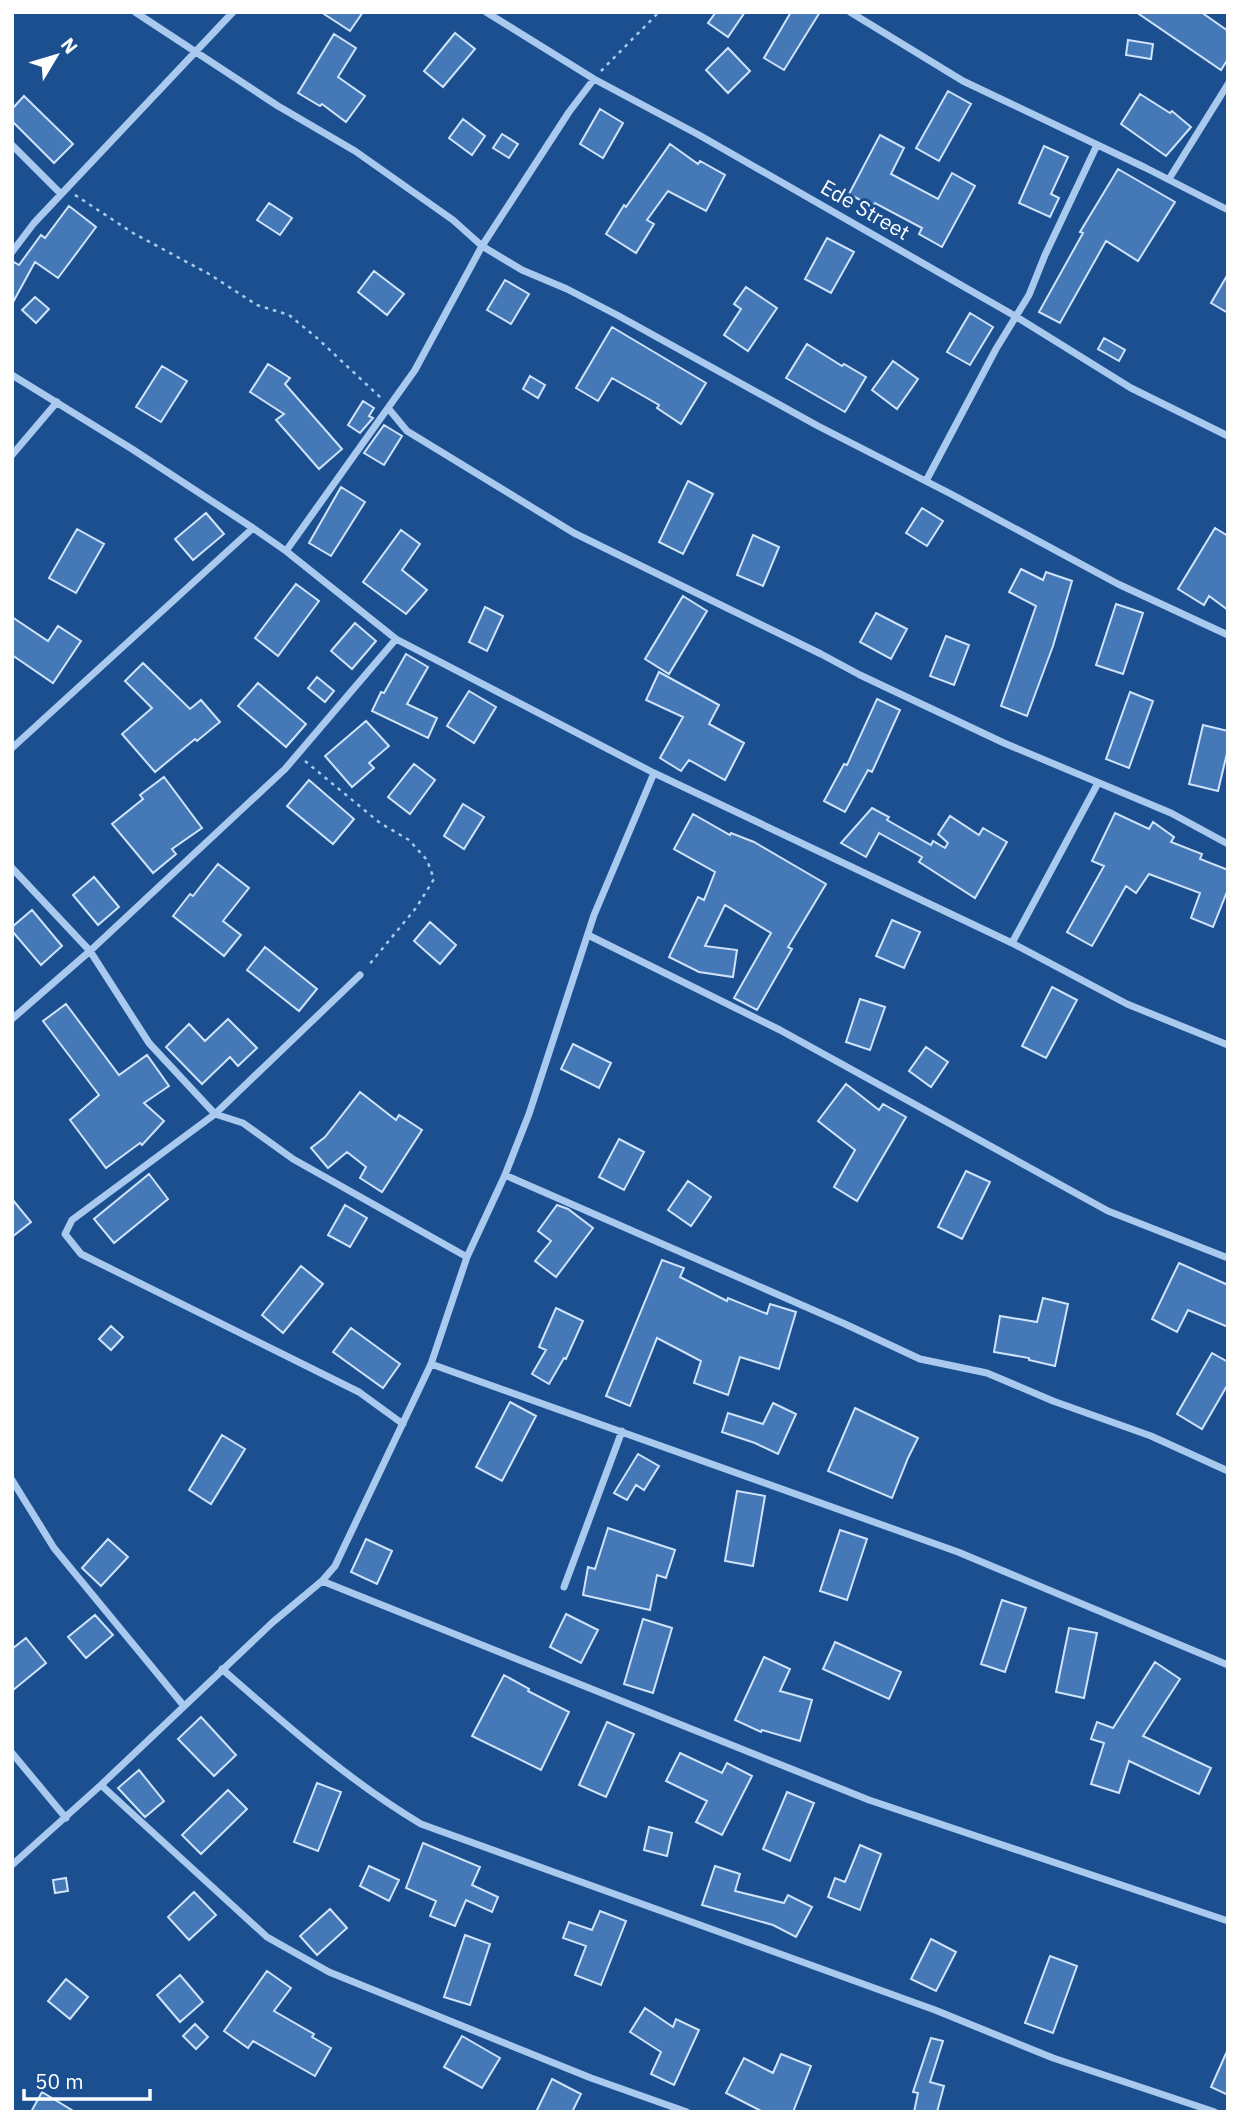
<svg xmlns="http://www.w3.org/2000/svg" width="1240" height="2124" viewBox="0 0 1240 2124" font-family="'IBM Plex Sans',sans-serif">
	<rect width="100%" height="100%" fill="#1b4f8f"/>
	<path fill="#4478b7" stroke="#cfe3fa" stroke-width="2" d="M321,12H363L350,31Z
		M716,12H745L728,37L708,23Z
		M791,12H820L784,70L764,58Z
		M1136,12H1201L1228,31V59L1221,70Z
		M455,33L475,49L443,87L424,71Z
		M334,34L356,48L338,77L365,96L346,122L322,104L320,106L298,93Z
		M1128,40L1153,44L1151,59L1126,55Z
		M728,48L750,71L728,93L706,70Z
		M948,91L971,104L939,161L916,148Z
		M1140,94L1170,113L1172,111L1191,127L1166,156L1121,124Z
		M24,96L73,144L54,163L12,121V109Z
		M600,109L623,123L603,158L580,144Z
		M463,119L485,136L472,155L449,138Z
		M502,134L518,144L509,158L493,148Z
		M880,135L904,148L891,174L938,199L952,173L975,186L942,247L919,234L922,228L875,203L873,207L849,194Z
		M670,144L698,164L700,161L725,175L706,211L668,191L647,220L654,224L636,253L606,234L624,205L626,207Z
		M1044,146L1068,157L1051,194L1059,198L1050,217L1019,203Z
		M1118,169L1175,202L1138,261L1106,241L1060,323L1039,312L1083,233L1080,232Z
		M269,203L292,218L280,235L257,220Z
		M69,206L96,227L58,278L35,262L12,304V261L19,265L41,235L45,238Z
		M827,238L854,252L831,293L805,279Z
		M374,271L404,294L387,315L358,292Z
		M1228,274V313L1211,303Z
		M505,280L529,294L511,324L487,310Z
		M746,287L777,308L748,351L724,335L741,309L734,304Z
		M35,297L49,309L36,323L22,310Z
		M970,313L993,327L970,365L947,352Z
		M612,327L706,383L681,424L657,408L659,405L612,378L598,401L576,388Z
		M1104,338L1125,350L1119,361L1098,349Z
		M807,344L842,366L844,364L866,377L845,412L786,378Z
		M893,361L918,379L897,409L872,390Z
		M268,364L290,378L285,384L342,449L319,469L276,420L284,414L250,392Z
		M162,366L187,381L161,422L136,407Z
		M530,376L545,385L538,398L523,389Z
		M363,401L374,408L369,416L373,418L360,433L348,425Z
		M384,425L402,436L384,465L364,453Z
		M688,481L713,494L683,554L659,542Z
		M341,487L365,502L331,556L309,543Z
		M922,508L943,521L927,546L906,533Z
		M206,513L224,534L193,560L175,539Z
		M1215,528L1228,536V610L1209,596L1204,605L1178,589Z
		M77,529L104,544L76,593L49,578Z
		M401,530L420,544L402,570L427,590L406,614L363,582Z
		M753,535L779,547L763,586L737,575Z
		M1021,569L1043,580L1046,572L1072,581L1053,646L1027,716L1001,706L1036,606L1009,592Z
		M296,584L319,601L278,656L255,638Z
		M683,596L707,611L669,674L645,659Z
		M1116,604L1143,613L1123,674L1096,665Z
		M485,607L503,616L487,651L469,642Z
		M876,613L907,629L891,659L860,642Z
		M12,617L48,641L58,626L81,641L53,683L12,655Z
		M355,623L376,641L352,669L331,651Z
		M946,636L969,645L954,685L930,676Z
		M406,654L428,667L407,704L437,718L428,738L372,711L381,692L384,693Z
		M143,663L190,709L201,700L220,722L197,741L195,739L155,772L122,734L152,708L125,681Z
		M659,672L719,705L709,724L744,743L725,780L689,760L681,771L660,758L683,717L646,700Z
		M317,677L334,691L325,702L308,688Z
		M258,683L306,724L286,747L238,706Z
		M469,691L496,707L474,743L447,726Z
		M1130,692L1153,701L1129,768L1106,759Z
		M877,699L900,710L872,772L868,770L845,812L824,801L844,764L847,765Z
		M366,721L389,746L369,763L374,768L352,787L325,756Z
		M1203,725L1228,731V749L1218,791L1189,784Z
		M414,764L435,780L410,814L388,797Z
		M164,777L202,828L172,849L176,854L153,873L112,824L143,799L140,795Z
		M309,780L354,819L333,844L287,806Z
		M463,804L484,817L464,849L444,836Z
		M872,808L889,817L887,820L931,845L933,841L945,848L948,843L938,834L950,816L979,835L983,828L1007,842L975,898L919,862L922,857L879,833L866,857L841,843Z
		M1115,813L1149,829L1153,822L1174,837L1171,842L1202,854L1200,859L1228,870V889L1213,927L1191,918L1200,893L1149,874L1136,893L1126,886L1092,946L1067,932L1104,866L1092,861Z
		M693,814L730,835L731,833L754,842L826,884L788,947L792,949L757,1010L734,998L771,933L725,905L705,946L737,950L733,977L699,972L669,957L698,897L704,900L715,872L674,849Z
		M218,864L249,888L223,921L241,935L224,956L173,916L190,894L193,896Z
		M94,877L119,907L98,925L73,895Z
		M32,910L62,946L41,965L12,931V927Z
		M892,920L920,932L904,968L876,956Z
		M430,922L456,945L440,964L414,941Z
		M265,947L317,989L299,1011L247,970Z
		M1052,987L1077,1000L1046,1058L1022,1046Z
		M860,999L885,1007L870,1050L846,1042Z
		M66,1004L119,1075L147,1055L169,1086L144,1103L164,1121L142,1145L140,1143L106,1168L70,1120L99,1095L43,1021Z
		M228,1019L257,1048L238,1066L230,1057L202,1084L166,1047L189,1024L205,1041Z
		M573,1044L611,1063L599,1088L561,1069Z
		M926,1047L948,1062L931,1087L909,1071Z
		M846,1084L879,1110L883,1104L906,1117L857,1201L834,1187L855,1150L818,1121Z
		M360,1092L396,1120L399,1115L422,1130L382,1192L360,1178L366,1167L347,1152L328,1168L311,1148L325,1137Z
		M619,1139L644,1152L624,1190L599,1177Z
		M966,1171L990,1182L962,1239L938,1227Z
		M149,1174L168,1199L114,1243L94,1219Z
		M688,1181L711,1197L691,1226L668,1210Z
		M12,1199L31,1222L12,1237Z
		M345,1205L367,1218L350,1247L328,1235Z
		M557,1205L568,1209L593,1228L556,1277L535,1261L551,1241L538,1231Z
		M662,1260L684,1268L680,1277L727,1301L728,1298L767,1314L770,1304L796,1312L779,1369L740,1357L728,1395L694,1383L701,1361L657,1338L630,1406L606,1396Z
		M1179,1263L1228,1285V1327L1188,1310L1177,1332L1152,1319Z
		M301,1266L323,1284L283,1333L262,1315Z
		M1043,1298L1068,1304L1055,1366L1029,1360V1358L994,1352L1000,1316L1037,1322Z
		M556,1308L583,1321L566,1359L564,1358L549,1384L532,1374L546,1350L539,1347Z
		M111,1326L123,1337L111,1350L99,1339Z
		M351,1328L400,1364L383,1388L333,1352Z
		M1212,1353L1228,1362V1384L1202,1429L1177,1414Z
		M510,1402L536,1416L502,1481L476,1467Z
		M773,1403L796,1414L778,1454L755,1443L722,1432L728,1413L763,1424Z
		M855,1408L918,1438L908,1458L892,1498L828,1471Z
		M222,1435L245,1449L211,1504L189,1490Z
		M638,1454L659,1466L644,1490L636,1485L627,1500L614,1493Z
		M737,1491L765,1496L753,1566L725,1561Z
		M608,1528L675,1550L666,1578L657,1575L650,1610L583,1595L588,1567L595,1569Z
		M840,1530L867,1539L847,1600L820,1591Z
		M108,1539L128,1557L101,1586L82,1568Z
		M366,1539L392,1551L377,1584L351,1572Z
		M1002,1600L1026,1608L1005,1672L981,1664Z
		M566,1614L598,1630L581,1663L550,1647Z
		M95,1615L113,1635L86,1658L68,1637Z
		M643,1619L672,1628L653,1693L624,1684Z
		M1069,1628L1097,1633L1084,1698L1056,1692Z
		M26,1638L46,1663L12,1691V1649Z
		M835,1642L901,1672L889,1699L823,1669Z
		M764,1657L790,1669L780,1691L812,1700L800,1741L762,1730L761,1732L735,1720Z
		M1155,1662L1180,1679L1143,1736L1211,1768L1199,1794L1129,1761L1119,1793L1091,1784L1104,1743L1091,1739L1097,1722L1113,1728Z
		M504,1675L529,1689L528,1691L569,1712L541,1770L472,1736Z
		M201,1717L236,1755L214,1776L178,1739Z
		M607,1722L634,1734L606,1797L579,1785Z
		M680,1753L722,1773L727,1763L752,1776L722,1835L696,1822L707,1801L666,1781Z
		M139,1770L164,1801L145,1817L118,1788Z
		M317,1783L341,1792L318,1851L294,1842Z
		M228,1790L247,1809L201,1854L182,1835Z
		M787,1792L814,1803L790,1861L763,1849Z
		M649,1827L672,1833L667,1856L644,1850Z
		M423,1843L480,1867L472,1885L498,1897L492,1912L466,1900L455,1926L430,1916L436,1901L406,1888Z
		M860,1845L881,1854L860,1910L828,1897L835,1878L845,1882Z
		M369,1866L399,1880L389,1901L360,1886Z
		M715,1866L740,1874L735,1891L784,1903L788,1895L812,1907L796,1937L773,1925L702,1905Z
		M66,1878L68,1891L55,1893L53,1880Z
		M194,1892L216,1915L189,1940L168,1917Z
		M330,1909L347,1928L317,1955L300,1936Z
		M600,1911L626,1921L601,1985L575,1975L586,1946L563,1938L569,1922L592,1930Z
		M465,1935L490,1944L470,2005L444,1997Z
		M931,1939L956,1952L936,1991L911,1979Z
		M1050,1956L1077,1966L1053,2033L1025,2023Z
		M267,1971L291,1988L274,2011L314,2034L312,2037L331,2048L315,2076L253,2041L248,2048L224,2031Z
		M180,1975L203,2002L180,2022L157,1995Z
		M66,1979L88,1997L70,2019L48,2001Z
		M645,2008L673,2027L676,2019L699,2030L674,2085L651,2074L661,2052L630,2032Z
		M195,2024L208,2037L196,2049L183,2036Z
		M462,2036L500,2058L482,2088L444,2067Z
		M931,2038L943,2041L930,2082L944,2086L937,2112H914L918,2093L913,2092Z
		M1228,2049V2095L1211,2087Z
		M781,2054L811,2066L793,2112H763L726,2093L744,2058L773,2073Z
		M552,2079L581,2094L572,2112H536Z
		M42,2092L75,2112H31Z"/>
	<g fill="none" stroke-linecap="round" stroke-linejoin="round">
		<path stroke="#a9c9ee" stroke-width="2.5" stroke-dasharray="3.5 5" stroke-linecap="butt" d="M601,71L659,12
			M75,195L133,233L209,274L257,305L289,315L317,338L381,398
			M305,761L380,823L409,840L427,860L434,879L416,908L368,966"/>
		<path stroke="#a9c9ee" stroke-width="7" d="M135,12L278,106L355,151L453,220L482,246L522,270L567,289L617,315L818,426L951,494L1118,584L1228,635
			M486,12L594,79L699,135L1015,316L1131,388L1228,436
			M850,12L963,81L1146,168L1228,210
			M12,145L61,194
			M1169,179L1228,84
			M12,252L34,223L233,12
			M12,375L132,449L253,528L286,551L396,639L654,773L1012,943L1127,1004L1228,1045
			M388,408L407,431L574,533L821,654L860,675L1004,743L1171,813L1228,844
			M12,455L57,402
			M926,481L996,349L1029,295L1045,255L1097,145
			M286,551L415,370L482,246L569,112L594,79
			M12,748L253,528
			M12,868L90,951L149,1043L215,1114L243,1123L293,1159L467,1257
			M588,935L780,1030L1108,1211L1228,1258
			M1012,943L1098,783
			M360,975L215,1114L72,1220L65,1234L81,1254L359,1392L403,1424
			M12,1019L90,951L285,769L396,639
			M505,1175L845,1324L920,1359L987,1373L1053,1401L1151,1436L1228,1471
			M431,1364L958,1552L1228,1665
			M12,1480L54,1548L184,1706
			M322,1581L869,1800L1228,1921
			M564,1587L622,1431
			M222,1669C285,1724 349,1781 421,1824L935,2010L1053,2058L1215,2112
			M12,1753L66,1818
			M101,1785L267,1937L329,1972L591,2078L687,2112
			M12,1865L101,1785L273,1622L322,1581L335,1566L431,1364L467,1257L505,1175L529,1114L594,915L654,773"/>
	</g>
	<g text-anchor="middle" stroke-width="6" stroke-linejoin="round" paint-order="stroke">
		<g font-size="21" fill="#fff" stroke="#1b4f8f">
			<text transform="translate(865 210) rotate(30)" y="7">Ede Street</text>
		</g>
	</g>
	<rect width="1240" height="2124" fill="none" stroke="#ffffff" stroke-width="28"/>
	<g transform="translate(56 56) rotate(52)" stroke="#1b4f8f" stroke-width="5" paint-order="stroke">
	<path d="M0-5L12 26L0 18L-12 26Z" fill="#ffffff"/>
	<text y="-10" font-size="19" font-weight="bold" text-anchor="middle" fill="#ffffff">N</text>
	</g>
	<path d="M24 2089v10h126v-10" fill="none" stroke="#ffffff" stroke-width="3.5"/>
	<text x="35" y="2089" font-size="21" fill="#ffffff" stroke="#1b4f8f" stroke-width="5" paint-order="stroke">50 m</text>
</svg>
